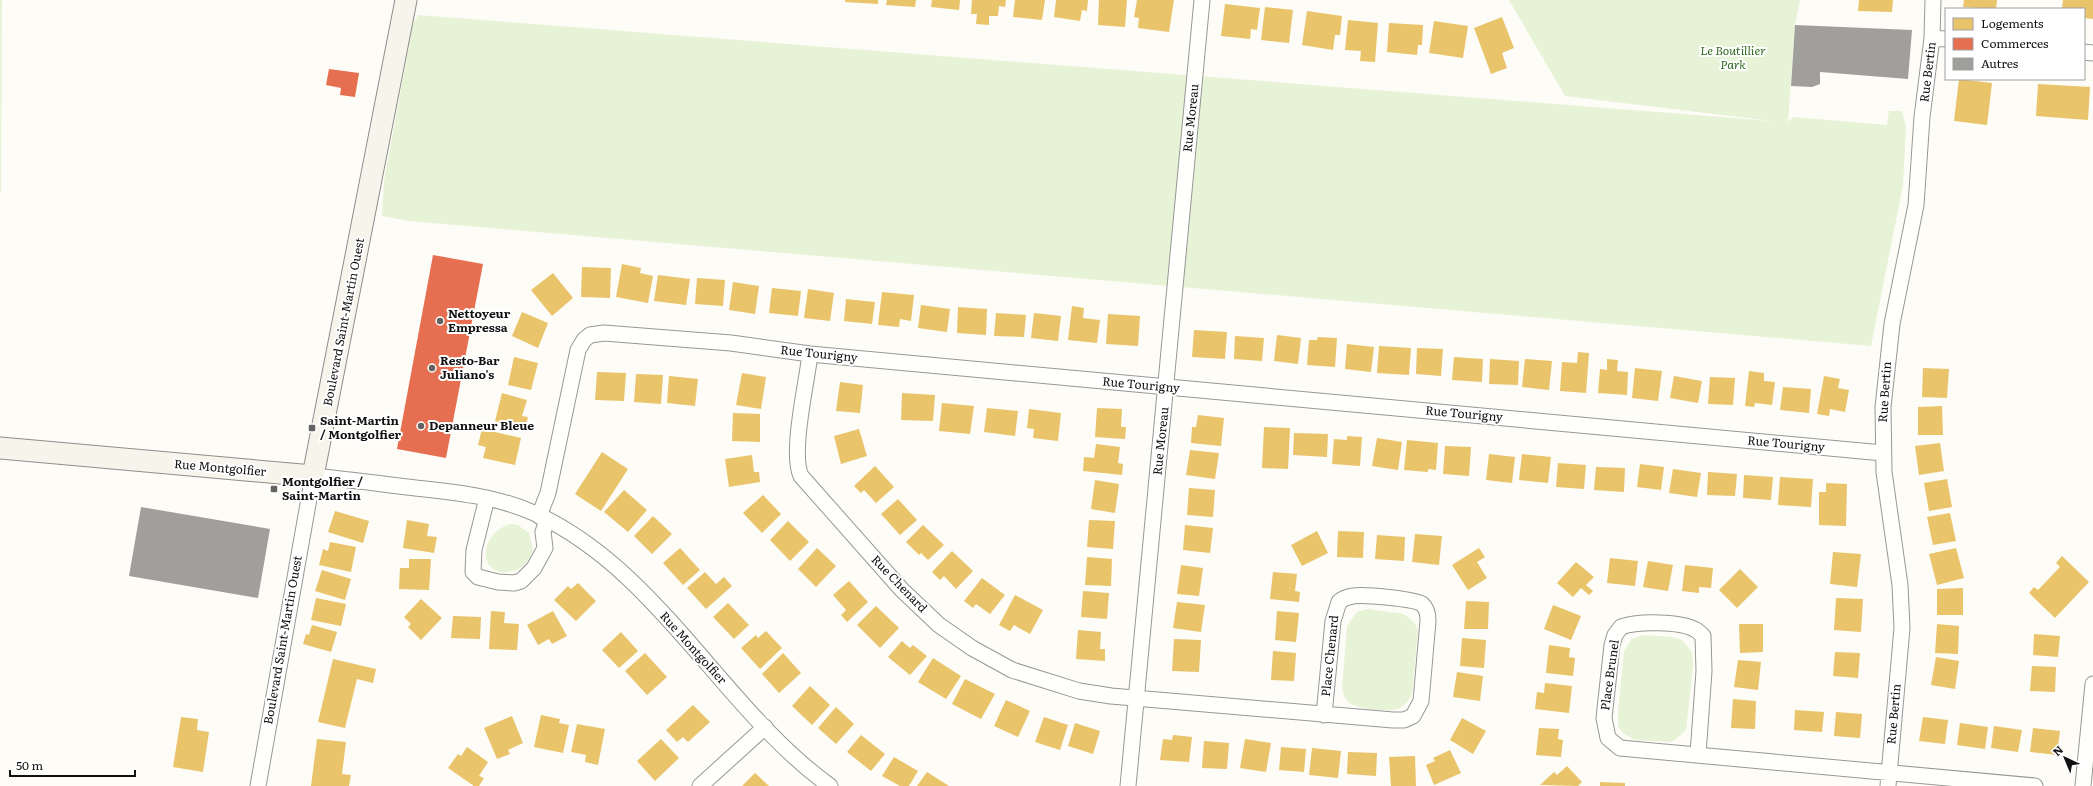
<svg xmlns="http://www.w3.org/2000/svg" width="2093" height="786" viewBox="0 0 2093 786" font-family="Literata,serif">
	<rect width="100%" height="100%" fill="#fdfcf7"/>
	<path fill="#e7f3d7" d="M0,0H2L1,193L0,192Z
		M1509,0H1800L1795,25L1788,122L1793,117L1887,125L1889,111H1902L1906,127L1903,185L1871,346L409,221L382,216L384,181L413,24L418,15L1772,121L1565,96Z
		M511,524L518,525L529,533L533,550C531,556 528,562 523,566C515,573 496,576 489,565C479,549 494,527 511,524Z
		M1368,609L1404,614L1413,621L1416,626L1418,631L1412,694C1409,699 1406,705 1400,708C1391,713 1360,709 1351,704C1346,700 1343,695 1342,688L1347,626L1357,612Z
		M1643,635L1672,637L1682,640L1692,652L1693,667L1686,730L1675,740L1670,742L1635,740L1623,733L1618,726V711L1624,651L1632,639Z"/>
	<path fill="#e9c46a" d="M845,0H878V4L845,2Z
		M887,0H916L915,7L886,5Z
		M932,0H960L959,10L931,7Z
		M972,0H1006L1005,7L999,6L998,16H989V25L976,24L977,14H971Z
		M1015,0H1045L1042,20L1013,17Z
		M1056,0H1088L1087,11L1082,10L1080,21L1054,17Z
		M1099,0H1127L1125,27L1098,25Z
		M1137,0H1174L1169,32L1138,28L1139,18L1134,17Z
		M1859,0H1893L1892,12L1858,11Z
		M1964,0H1997L1996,9L1963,7Z
		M2063,0H2093V19L2084,18V9H2062Z
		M1225,4L1260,8L1257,30L1251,29L1250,39L1221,36Z
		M1265,7L1293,10L1289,43L1261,40Z
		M1307,11L1342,16L1340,35H1335L1333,50L1302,45Z
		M1502,17L1514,48L1502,53L1507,68L1491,74L1474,28Z
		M1348,20L1378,23L1375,62L1360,61L1361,51L1345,50Z
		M1434,21L1468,26L1463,58L1429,53Z
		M1389,23L1423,25L1422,45H1418L1417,55L1387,52Z
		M1959,79L1992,83L1987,125L1954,121Z
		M2038,84L2090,87L2088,120L2036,116Z
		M622,264L641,268L640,273L653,276L648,303L616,297Z
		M582,267L611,268L610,298L581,297Z
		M553,273L573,298L552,316L531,290Z
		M658,275L690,279L686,305L654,301Z
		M697,278L725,280L723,306L695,304Z
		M733,282L759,286L755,314L729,310Z
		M772,288L801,291L798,316L769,313Z
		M808,289L834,293L830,321L804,318Z
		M882,292L914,295L911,321L900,319L899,327L878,325Z
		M846,299L875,302L872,324L844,321Z
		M921,305L950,309L947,332L918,328Z
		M1072,306L1084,308L1083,318L1100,320L1097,343L1068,340Z
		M958,307L987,309L986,335L957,333Z
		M522,312L548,323L538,348L512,336Z
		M996,313L1026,315L1024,337L994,336Z
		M1034,313L1061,316L1058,341L1031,338Z
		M1108,314L1140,316L1138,346L1106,344Z
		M1194,330L1227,332L1225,359L1192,357Z
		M1277,335L1301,338L1298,364L1274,361Z
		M1235,336L1264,338L1262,361L1234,359Z
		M1318,337L1337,338L1335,367L1307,365L1309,340H1317Z
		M1347,344L1374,347L1371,372L1345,369Z
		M1379,346L1411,348L1409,375L1377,373Z
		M1417,348L1443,349L1441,376L1416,374Z
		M1578,352L1589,353L1586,393L1560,391L1562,362L1577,363Z
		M514,357L538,363L531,390L508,385Z
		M1454,357L1483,359L1482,382L1452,380Z
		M1490,359L1519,361L1518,385L1489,384Z
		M1525,359L1552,361L1549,390L1522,387Z
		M1607,359L1618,360L1617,371L1628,372L1627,395L1598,393L1600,369L1607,370Z
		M1635,368L1662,371L1658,401L1632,398Z
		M1923,368L1949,369L1947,398L1922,397Z
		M1749,371L1764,373V381L1775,382L1772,405L1755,403L1754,407L1745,406Z
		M597,372L626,373L624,401L595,400Z
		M742,373L766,377L761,409L736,405Z
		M636,374L663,375L661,404L634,402Z
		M669,376L698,379L695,406L667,403Z
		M1674,376L1702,381L1698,403L1670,398Z
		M1824,376L1840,379L1838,388L1849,390L1845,412L1830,409L1829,416L1817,414Z
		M1710,377L1735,378L1733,405L1708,404Z
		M840,382L863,385L860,413L836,411Z
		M1783,387L1811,389L1809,413L1780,410Z
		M502,393L527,400L522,416L528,417L525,429L495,421Z
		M902,393L935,395L933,421L901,420Z
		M942,403L974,406L970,434L939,431Z
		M1942,406L1943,435H1918V407Z
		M987,408L1018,411L1015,436L984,432Z
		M1097,408L1122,409L1121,427H1126L1125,439L1095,437Z
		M1029,409L1061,413L1058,441L1033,438L1034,429L1027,428Z
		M733,413L760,414V442L732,441Z
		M1198,415L1224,418L1221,446L1191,443L1192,427H1196Z
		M1264,427L1290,428L1288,469L1262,468Z
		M482,429L521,438L515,465L483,458L486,447L478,445Z
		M859,429L867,456L841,464L834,436Z
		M1294,433L1328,434L1327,457L1293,455Z
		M1347,436L1362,437L1360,466L1332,464L1334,439L1347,440Z
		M1377,438L1402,442L1398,470L1372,466Z
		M1407,440L1438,443L1436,470L1428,469V472L1404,470Z
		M1940,443L1944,471L1919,475L1915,446Z
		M1096,444L1120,447L1118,463L1123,464L1122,475L1083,471L1084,457L1094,458Z
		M1445,446L1471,447L1469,476L1443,474Z
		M1190,450L1219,453L1215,479L1186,475Z
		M602,452L628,469L601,511L575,494Z
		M1489,454L1515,457L1512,483L1486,480Z
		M1522,454L1551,457L1548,483L1519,480Z
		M752,455L754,472H759L760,482L729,487L725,459Z
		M1558,463L1586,465L1584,489L1556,487Z
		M1640,464L1664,467L1661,490L1637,487Z
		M875,466L894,487L876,503L864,490L861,493L854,486Z
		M1596,467L1625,468L1624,492L1594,490Z
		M1673,469L1701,473L1697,497L1669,493Z
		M1708,472L1737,474L1735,496L1707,495Z
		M1744,475L1773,477L1771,500L1743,498Z
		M1780,477L1813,479L1811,507L1778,505Z
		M1947,479L1952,507L1929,511L1924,483Z
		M1095,480L1119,484L1115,513L1091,509Z
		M1826,483L1847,484L1846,526L1819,525V492H1826Z
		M1189,488L1215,490L1213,517L1187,515Z
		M624,490L647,510L628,532L604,512Z
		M763,495L781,514L762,533L743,513Z
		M898,499L917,520L900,535L881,514Z
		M335,511L369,521L363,543L328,532Z
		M1950,513L1956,541L1933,545L1927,517Z
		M653,516L672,534L652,554L634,536Z
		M407,520L429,524L427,536L437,537L434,553L403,548Z
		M1089,520L1115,521L1113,549L1087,547Z
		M788,521L809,542L790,561L770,540Z
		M923,525L944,545L928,560L921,553L919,555L906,542Z
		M1185,525L1213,528L1210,553L1183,550Z
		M1317,531L1328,553L1302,566L1291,545Z
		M1338,531L1364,532L1363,558L1337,557Z
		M1415,534L1442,536L1439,565L1412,562Z
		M1377,535L1405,537L1404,561L1375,559Z
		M330,542L356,547L351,572L319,565L323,549L328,551Z
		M680,548L700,570L683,585L663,563Z
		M817,548L836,566L816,587L798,569Z
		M1479,548L1485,557L1477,562L1487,578L1468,590L1452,565Z
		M1956,548L1964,578L1937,585L1929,554Z
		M952,551L973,571L956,589L944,576L940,580L932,572Z
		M1833,552L1861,554L1857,587L1830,584Z
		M2062,556L2089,582L2055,618L2029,593L2034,587L2038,590L2060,567L2056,563Z
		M1087,557L1112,559L1111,586L1085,585Z
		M1610,558L1638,561L1635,586L1607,583Z
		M409,559H431L429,590L399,589L400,568H409Z
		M1648,561L1673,565L1668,591L1643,587Z
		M1576,562L1594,577L1586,585L1593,591L1589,595L1581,588L1573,597L1557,583Z
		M1181,565L1203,568L1199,596L1177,594Z
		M1685,565L1713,568L1711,588L1699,587V593L1682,591Z
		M1740,569L1758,587L1737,608L1719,590Z
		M322,570L351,579L345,600L315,591Z
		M705,572L716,584L724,577L732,586L706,609L687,588Z
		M1273,572L1297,574L1295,591L1300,592L1299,602L1270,599Z
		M982,578L1005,595L990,614L976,604L973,608L964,601Z
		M849,581L868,602L847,622L841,615L846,610L833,595Z
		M578,583L596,601L576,621L554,600L568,586L571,589Z
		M1963,588V615H1937V589Z
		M1083,591L1109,593L1107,619L1081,617Z
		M1015,595L1043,610L1030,634L1014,625L1010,631L999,625Z
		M316,598L346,604L341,626L311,620Z
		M1836,598L1863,599L1861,632L1834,630Z
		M421,599L442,618L421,640L408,627L411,624L404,617Z
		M1466,601L1489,602L1488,629H1464Z
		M1177,602L1205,605L1201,632L1173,628Z
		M728,603L749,625L734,639L713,617Z
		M1553,605L1581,616L1571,640L1544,629Z
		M876,606L899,628L880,648L857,625Z
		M491,611L505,612L504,623L519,624L517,650L489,649Z
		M553,611L567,636L552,644L549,639L538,645L527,625Z
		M1277,611L1299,613L1296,642L1275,640Z
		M453,616L481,617L480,639L451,638Z
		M1739,624H1763V652L1740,653Z
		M1937,624L1959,626L1958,654L1935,653Z
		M312,625L337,632L331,652L303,644L306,634L309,635Z
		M1078,630L1101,632L1100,649H1105V661L1076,659Z
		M766,631L782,648L760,669L741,648L756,635L758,638Z
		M621,632L638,651L619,668L602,650Z
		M2034,634L2060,636L2058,657L2033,655Z
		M1462,638L1486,640L1484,668L1460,666Z
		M1174,639L1201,640L1199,672L1172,671Z
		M902,641L910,648L913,645L927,656L910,675L888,657Z
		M1549,645L1570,648L1569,657L1575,658L1573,676L1546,673Z
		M1273,651L1296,653L1294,681L1271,680Z
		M1835,652L1860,653L1858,678L1833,676Z
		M645,653L667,677L647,695L625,671Z
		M783,653L801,673L779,693L762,674Z
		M1936,657L1959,661L1955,689L1931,685Z
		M933,658L961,676L946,699L918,682Z
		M333,659L376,669L373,683L357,679L345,728L318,722Z
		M1738,660L1761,662L1758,690L1734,687Z
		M2032,666L2056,667L2055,692L2030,691Z
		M1457,672L1483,676L1480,701L1453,697Z
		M965,679L995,694L981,719L952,704Z
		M1545,683L1572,686L1569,713L1535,709L1537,692L1544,693Z
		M810,686L830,705L812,725L792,706Z
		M1733,699L1756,701L1755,729L1731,728Z
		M1006,700L1030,711L1018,737L994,726Z
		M693,705L710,722L688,742L683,737L677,742L666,730Z
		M836,707L854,724L836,744L818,728Z
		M1795,710L1824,712L1822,732L1794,730Z
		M1836,712L1862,714L1860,738L1834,736Z
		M541,715L560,719L559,723L569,725L563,753L534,747Z
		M512,716L523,743L508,750L510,754L497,759L484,728Z
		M181,717L198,719L197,730L209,732L203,772L173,767Z
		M1044,717L1068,725L1060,750L1035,742Z
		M1923,717L1948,720L1945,744L1919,741Z
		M1462,718L1486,731L1473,754L1450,740Z
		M1075,723L1100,731L1093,754L1068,746Z
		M1960,723L1988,727L1985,749L1957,745Z
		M577,724L605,729L598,765L585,762L586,755L571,752Z
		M1994,726L2022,730L2018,752L1991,748Z
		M1539,728L1559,729L1558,739L1563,740L1561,757L1536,755Z
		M2033,728L2060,731L2057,755L2030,752Z
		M861,735L885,754L871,771L847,752Z
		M1173,735L1192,737L1189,762L1160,760L1163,739L1172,740Z
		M317,739L346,742L342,774L351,775L349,786H311Z
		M661,739L679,758L655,781L637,761Z
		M1245,739L1271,743L1266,772L1240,768Z
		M1204,741L1229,743L1227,769L1202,768Z
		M467,747L488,762L479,776L484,778L479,786H474L448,768L458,754L461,756Z
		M1281,747L1306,749L1304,772L1279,770Z
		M1312,748L1341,751L1338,778L1309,775Z
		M1450,750L1461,773L1434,785L1426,765L1435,761L1433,758Z
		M1348,752L1377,753L1376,776L1347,774Z
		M1415,756L1416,786H1391L1389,757Z
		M894,757L918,771L909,786H900L882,776Z
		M1567,766L1582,782L1578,786L1540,785L1554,772L1557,775Z
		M927,772L949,786H917Z
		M755,773L769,786H742Z
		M1600,782L1625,783V786H1600Z"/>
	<path fill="#e76f51" d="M329,69L359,73L355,97L340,95L341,88L326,85Z
		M433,255L483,264L446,458L397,449Z"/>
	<path fill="#a19f9c" d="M1795,25L1912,30L1908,79L1820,72V84L1812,87L1791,86Z
		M141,507L270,529L258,598L129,576Z"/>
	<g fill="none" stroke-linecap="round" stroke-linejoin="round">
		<defs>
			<path id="minor" d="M1932,38L1946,39
				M2084,52L2093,53
				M810,354C807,382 790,453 801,476L902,590L939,625L972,648L1012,670L1079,691L1111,696L1393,720H1404L1413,716L1421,701L1428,621C1428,615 1427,608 1422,604C1415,599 1363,594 1353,596C1347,597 1343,598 1339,602L1333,621L1324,715
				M487,498L474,550L473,572L478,577L498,582L514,583L521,581L534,568L545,548L543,532L547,520
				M539,516L548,493L578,350L584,340L590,335L604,333L731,343L810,354L1883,453
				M1698,754L1704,671L1703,636C1701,634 1698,631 1696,630C1681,621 1637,621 1621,627L1615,635L1612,645L1604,718L1608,738L1620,748L2035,786
				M258,786L313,476C344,479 376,483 407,487C450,492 494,495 534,513C658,569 722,708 830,786
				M700,786L765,727
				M1128,786L1202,0
				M1888,786L1902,628L1900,585L1884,472L1883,407L1892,324L1916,205L1922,117L1932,38L1933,0
				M2083,786L2093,684"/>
			<path id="secondary" d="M0,448L313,476L406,0"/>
		</defs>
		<use href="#minor" stroke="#979795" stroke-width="17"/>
		<use href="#secondary" stroke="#8e8d8b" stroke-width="23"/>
		<use href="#minor" stroke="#fffffe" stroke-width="15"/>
		<use href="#secondary" stroke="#f6f4eb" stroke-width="21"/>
	</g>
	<g fill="#646362" stroke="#fff" stroke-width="1.5">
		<circle cx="440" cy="321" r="4"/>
		<circle cx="432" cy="368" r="4"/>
		<circle cx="421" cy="426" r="4"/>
		<rect x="308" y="424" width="8" height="8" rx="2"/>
		<rect x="270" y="485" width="8" height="8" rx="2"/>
	</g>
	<g text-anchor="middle" stroke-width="4" stroke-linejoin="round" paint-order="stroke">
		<g font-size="12" font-style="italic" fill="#2f6b1f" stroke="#fff">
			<text x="1733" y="55">Le Boutillier<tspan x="1733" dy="14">Park</tspan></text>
		</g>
		<g font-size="12" fill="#111" stroke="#fff">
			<text transform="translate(1928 72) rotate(-83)" y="4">Rue Bertin</text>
			<text transform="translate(1191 118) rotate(-84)" y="4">Rue Moreau</text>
			<text transform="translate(344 322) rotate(-79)" y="4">Boulevard Saint-Martin Ouest</text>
			<text transform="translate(819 354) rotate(6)" y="4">Rue Tourigny</text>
			<text transform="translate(1141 385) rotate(5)" y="4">Rue Tourigny</text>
			<text transform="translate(1885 392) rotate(-86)" y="4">Rue Bertin</text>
			<text transform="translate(1464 414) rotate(5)" y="4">Rue Tourigny</text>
			<text transform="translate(1161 441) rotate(-84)" y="4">Rue Moreau</text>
			<text transform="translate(1786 444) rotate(5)" y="4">Rue Tourigny</text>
			<text transform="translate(220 468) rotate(5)" y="4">Rue Montgolfier</text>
			<text transform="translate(899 584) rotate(46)" y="4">Rue Chenard</text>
			<text transform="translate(283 640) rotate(-80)" y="4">Boulevard Saint-Martin Ouest</text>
			<text transform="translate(693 648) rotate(48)" y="4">Rue Montgolfier</text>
			<text transform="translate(1330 656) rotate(-84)" y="4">Place Chenard</text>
			<text transform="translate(1610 675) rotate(-82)" y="4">Place Brunel</text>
			<text transform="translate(1894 714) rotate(-85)" y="4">Rue Bertin</text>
		</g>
		<g font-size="12" font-weight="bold" fill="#111" stroke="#fff" text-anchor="start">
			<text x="448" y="318">Nettoyeur<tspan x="448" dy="14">Empressa</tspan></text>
			<text x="440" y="365">Resto-Bar<tspan x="440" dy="14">Juliano's</tspan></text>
			<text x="320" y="425">Saint-Martin<tspan x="320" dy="14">/ Montgolfier</tspan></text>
			<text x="429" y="430">Depanneur Bleue</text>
			<text x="282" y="486">Montgolfier /<tspan x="282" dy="14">Saint-Martin</tspan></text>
		</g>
	</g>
	<rect x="1945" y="8" width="140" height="72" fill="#ffffff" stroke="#a0a0a0"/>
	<rect x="1953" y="18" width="20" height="12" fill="#e9c46a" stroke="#a0a0a0"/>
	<text x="1981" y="28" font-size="12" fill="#111111">Logements</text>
	<rect x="1953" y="38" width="20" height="12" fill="#e76f51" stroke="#a0a0a0"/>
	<text x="1981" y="48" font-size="12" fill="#111111">Commerces</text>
	<rect x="1953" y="58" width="20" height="12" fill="#a19f9c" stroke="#a0a0a0"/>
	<text x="1981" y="68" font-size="12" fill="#111111">Autres</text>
	<g transform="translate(2065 758) rotate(316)" stroke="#ffffff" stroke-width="3" paint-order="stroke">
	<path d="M0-3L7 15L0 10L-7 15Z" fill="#111111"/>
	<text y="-6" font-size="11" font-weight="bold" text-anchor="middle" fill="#111111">N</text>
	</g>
	<path d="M10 770v6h125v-6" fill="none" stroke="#111111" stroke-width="2"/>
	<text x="16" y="770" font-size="12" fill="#111111" stroke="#ffffff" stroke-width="3" paint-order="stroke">50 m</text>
</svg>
